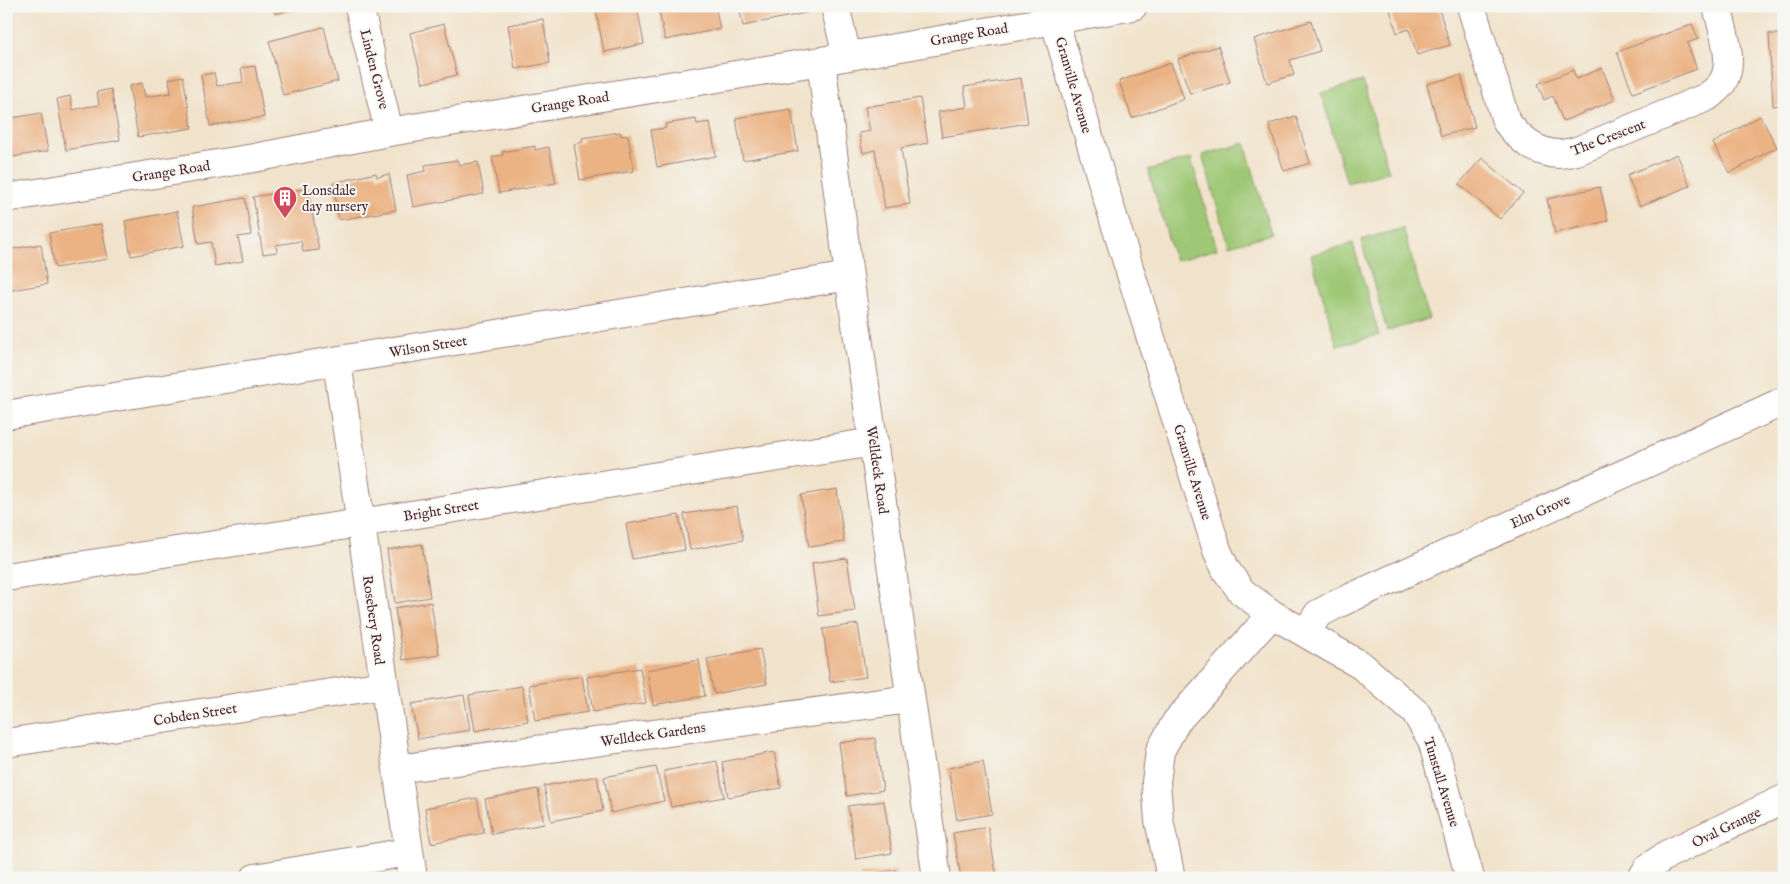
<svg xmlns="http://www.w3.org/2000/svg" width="1790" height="884" viewBox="0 0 1790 884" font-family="'IM FELL English',serif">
	<rect width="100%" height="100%" fill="#f6f6f2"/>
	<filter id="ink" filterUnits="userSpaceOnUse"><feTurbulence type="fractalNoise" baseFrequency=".02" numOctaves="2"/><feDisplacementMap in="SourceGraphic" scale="10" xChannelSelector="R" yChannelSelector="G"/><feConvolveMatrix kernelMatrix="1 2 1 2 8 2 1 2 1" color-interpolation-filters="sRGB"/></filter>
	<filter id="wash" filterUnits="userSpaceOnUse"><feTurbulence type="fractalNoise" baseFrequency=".0096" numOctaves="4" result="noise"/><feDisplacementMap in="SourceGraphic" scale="20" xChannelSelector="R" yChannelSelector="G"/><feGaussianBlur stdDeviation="1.12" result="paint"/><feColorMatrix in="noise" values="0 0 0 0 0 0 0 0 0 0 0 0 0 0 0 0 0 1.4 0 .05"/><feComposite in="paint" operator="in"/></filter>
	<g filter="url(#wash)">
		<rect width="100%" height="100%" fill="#f1e3cb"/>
		<path fill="#9ec874" stroke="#747450" d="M1363,81L1389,172L1347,183L1321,93Z
			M1245,143L1271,234L1229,246L1202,155Z
			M1191,158L1217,249L1175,261L1148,170Z
			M1403,228L1429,319L1387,331L1361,240Z
			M1353,243L1379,335L1337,346L1311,255Z"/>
		<g id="blocks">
			<path fill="#ebb283" d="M274,6H304V7L275,14Z
				M595,6H637L644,44L604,52Z
				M658,6H715L720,29L665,40Z
				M739,6H814L815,11L743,26Z
				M876,6H894V7L876,10Z
				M1389,6H1438L1450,45L1417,55L1409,29L1397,33Z
				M543,19L550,63L515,69L508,25Z
				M1311,21L1320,51L1290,60L1294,75L1267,83L1254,39Z
				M444,24L457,75L423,83L410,33Z
				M1692,24L1698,39L1687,43L1697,69L1633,93L1617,52Z
				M324,27L338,81L283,95L269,41Z
				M1769,34H1784V105L1773,106Z
				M1218,46L1230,82L1190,94L1178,59Z
				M1171,63L1184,99L1132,118L1119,81Z
				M255,66L264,117L210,126L201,75L214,73L217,86L229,84L243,82L241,68Z
				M1602,68L1615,100L1563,121L1553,96L1544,100L1538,84L1573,70L1576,79Z
				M1461,75L1475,127L1441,136L1427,84Z
				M183,76L192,128L138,137L129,86L142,83L145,97L171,93L169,79Z
				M1021,78L1028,123L942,137L938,112L967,107L964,87Z
				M111,89L120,140L66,150L57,99L70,96L73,110L85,107L99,105L97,92Z
				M920,98L928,143L901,148L910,204L885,208L875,150L863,153L859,133L870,131L865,107Z
				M791,109L798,151L743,160L736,118Z
				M41,113L48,151L6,158V119Z
				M1296,116L1310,163L1284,171L1269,124Z
				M1760,116L1777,147L1730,173L1713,143Z
				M696,119L697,124L710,122L716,156L657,167L651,130L666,128L665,124Z
				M620,132L621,136L628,135L634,171L580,180L574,144L583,142L582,138Z
				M535,146V150L549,147L556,183L499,193L492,157L503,155L502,152Z
				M1677,154L1690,186L1640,206L1627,175Z
				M1482,158L1523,193L1500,219L1459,184Z
				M457,160L459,165L478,162L484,194L413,207L407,175L426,171L425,165Z
				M376,173L377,177L389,174L396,210L339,220L333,183Z
				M1600,187L1608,221L1555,233L1547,199Z
				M308,188L319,250L303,252L301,241L276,245L277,252L263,254L253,197Z
				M245,198L251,235L238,237L243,261L215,266L211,242L198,244L192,207Z
				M177,211L184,246L131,256L125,221Z
				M101,224L108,259L55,268L49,233Z
				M41,244L47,284L6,291V250Z
				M837,489L844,542L809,547L801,495Z
				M737,506L743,540L690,550L684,514Z
				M679,515L685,550L632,559L626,524Z
				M422,544L430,597L395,603L387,550Z
				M847,558L855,611L819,616L812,563Z
				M431,602L439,655L403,660L395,608Z
				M858,624L866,677L830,682L823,629Z
				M760,649L767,684L714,694L707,659Z
				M699,660L705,696L653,705L647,670Z
				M640,668L646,703L593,712L587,677Z
				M582,676L588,712L535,721L529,685Z
				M522,686L528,721L475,731L469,695Z
				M464,695L470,730L418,739L411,704Z
				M875,738L883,790L847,796L839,743Z
				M774,752L781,788L728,797L722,762Z
				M717,761L724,797L671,807L664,771Z
				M983,761L992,814L957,820L948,768Z
				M656,767L664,801L611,813L604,777Z
				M597,776L603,811L551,821L544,786Z
				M538,789L544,824L492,834L485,799Z
				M477,798L484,833L431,843L425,808Z
				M884,801L892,853L856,859L848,806Z
				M988,827L997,878H961L953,833Z
				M896,870L897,878H861L860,875Z"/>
		</g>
	</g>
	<g filter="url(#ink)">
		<use href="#blocks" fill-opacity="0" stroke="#9e817b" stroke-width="1"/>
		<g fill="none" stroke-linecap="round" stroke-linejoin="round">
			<defs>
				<path id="minor" d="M359,6L389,132
					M835,6L847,56
					M1471,6L1506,121C1518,138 1536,153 1558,154C1564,154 1571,152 1577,151L1707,97C1712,93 1718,89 1722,83C1736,61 1722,30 1717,6
					M1054,19L1105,191L1217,550L1226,570L1242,592L1272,614L1362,666L1416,713L1432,740L1470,878
					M821,61L849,276L937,878
					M6,198L254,158L389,132L821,61L1133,6
					M337,362L413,878
					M6,415L849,276
					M6,577L360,523L874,442
					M1306,632L1318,614L1337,604L1784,401
					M6,743L384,685
					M397,769L910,699
					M255,878L408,852
					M1171,878L1159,820L1156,782L1160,751L1176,722L1272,614
					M1642,878L1648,868L1668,854L1784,799"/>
			</defs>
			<use href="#minor" stroke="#9e817b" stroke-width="30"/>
			<use href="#minor" stroke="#fff" stroke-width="28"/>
		</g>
	</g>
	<defs>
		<symbol id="building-pin" viewBox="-11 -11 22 30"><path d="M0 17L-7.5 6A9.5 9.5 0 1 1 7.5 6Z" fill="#d1495b" stroke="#f6f6f2"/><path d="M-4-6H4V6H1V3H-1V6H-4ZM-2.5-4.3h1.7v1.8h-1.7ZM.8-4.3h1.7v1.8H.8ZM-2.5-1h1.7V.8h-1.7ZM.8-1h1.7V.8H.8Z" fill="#fff"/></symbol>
	</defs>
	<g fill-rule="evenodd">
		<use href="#building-pin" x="271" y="184" width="28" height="38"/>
	</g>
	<g text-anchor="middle" stroke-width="4" stroke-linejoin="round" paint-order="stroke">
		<g font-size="14" fill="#4a1f2b" stroke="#f6f6f2">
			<text transform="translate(969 34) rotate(-10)" y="5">Grange Road</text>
			<text transform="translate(375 69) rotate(76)" y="5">Linden Grove</text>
			<text transform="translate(1074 85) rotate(74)" y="5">Granville Avenue</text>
			<text transform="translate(570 102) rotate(-9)" y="5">Grange Road</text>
			<text transform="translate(1608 137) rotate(-21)" y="5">The Crescent</text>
			<text transform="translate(171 171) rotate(-9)" y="5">Grange Road</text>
			<text transform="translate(428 346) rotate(-9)" y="5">Wilson Street</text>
			<text transform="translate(878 470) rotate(82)" y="5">Welldeck Road</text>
			<text transform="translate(1193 472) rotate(73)" y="5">Granville Avenue</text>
			<text transform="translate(441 510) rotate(-9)" y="5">Bright Street</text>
			<text transform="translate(1540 511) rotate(-24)" y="5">Elm Grove</text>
			<text transform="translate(374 620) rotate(82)" y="5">Rosebery Road</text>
			<text transform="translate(195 714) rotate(-9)" y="5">Cobden Street</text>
			<text transform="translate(653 734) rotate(-8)" y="5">Welldeck Gardens</text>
			<text transform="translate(1442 782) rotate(73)" y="5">Tunstall Avenue</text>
			<text transform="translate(1726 827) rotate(-26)" y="5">Oval Grange</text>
		</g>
		<g font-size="14" fill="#4a1f2b" stroke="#f6f6f2" text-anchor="start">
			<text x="302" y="195">Lonsdale<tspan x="302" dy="16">day nursery</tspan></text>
		</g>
	</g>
	<rect width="1790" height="884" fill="none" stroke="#f6f6f2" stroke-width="25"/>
</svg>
